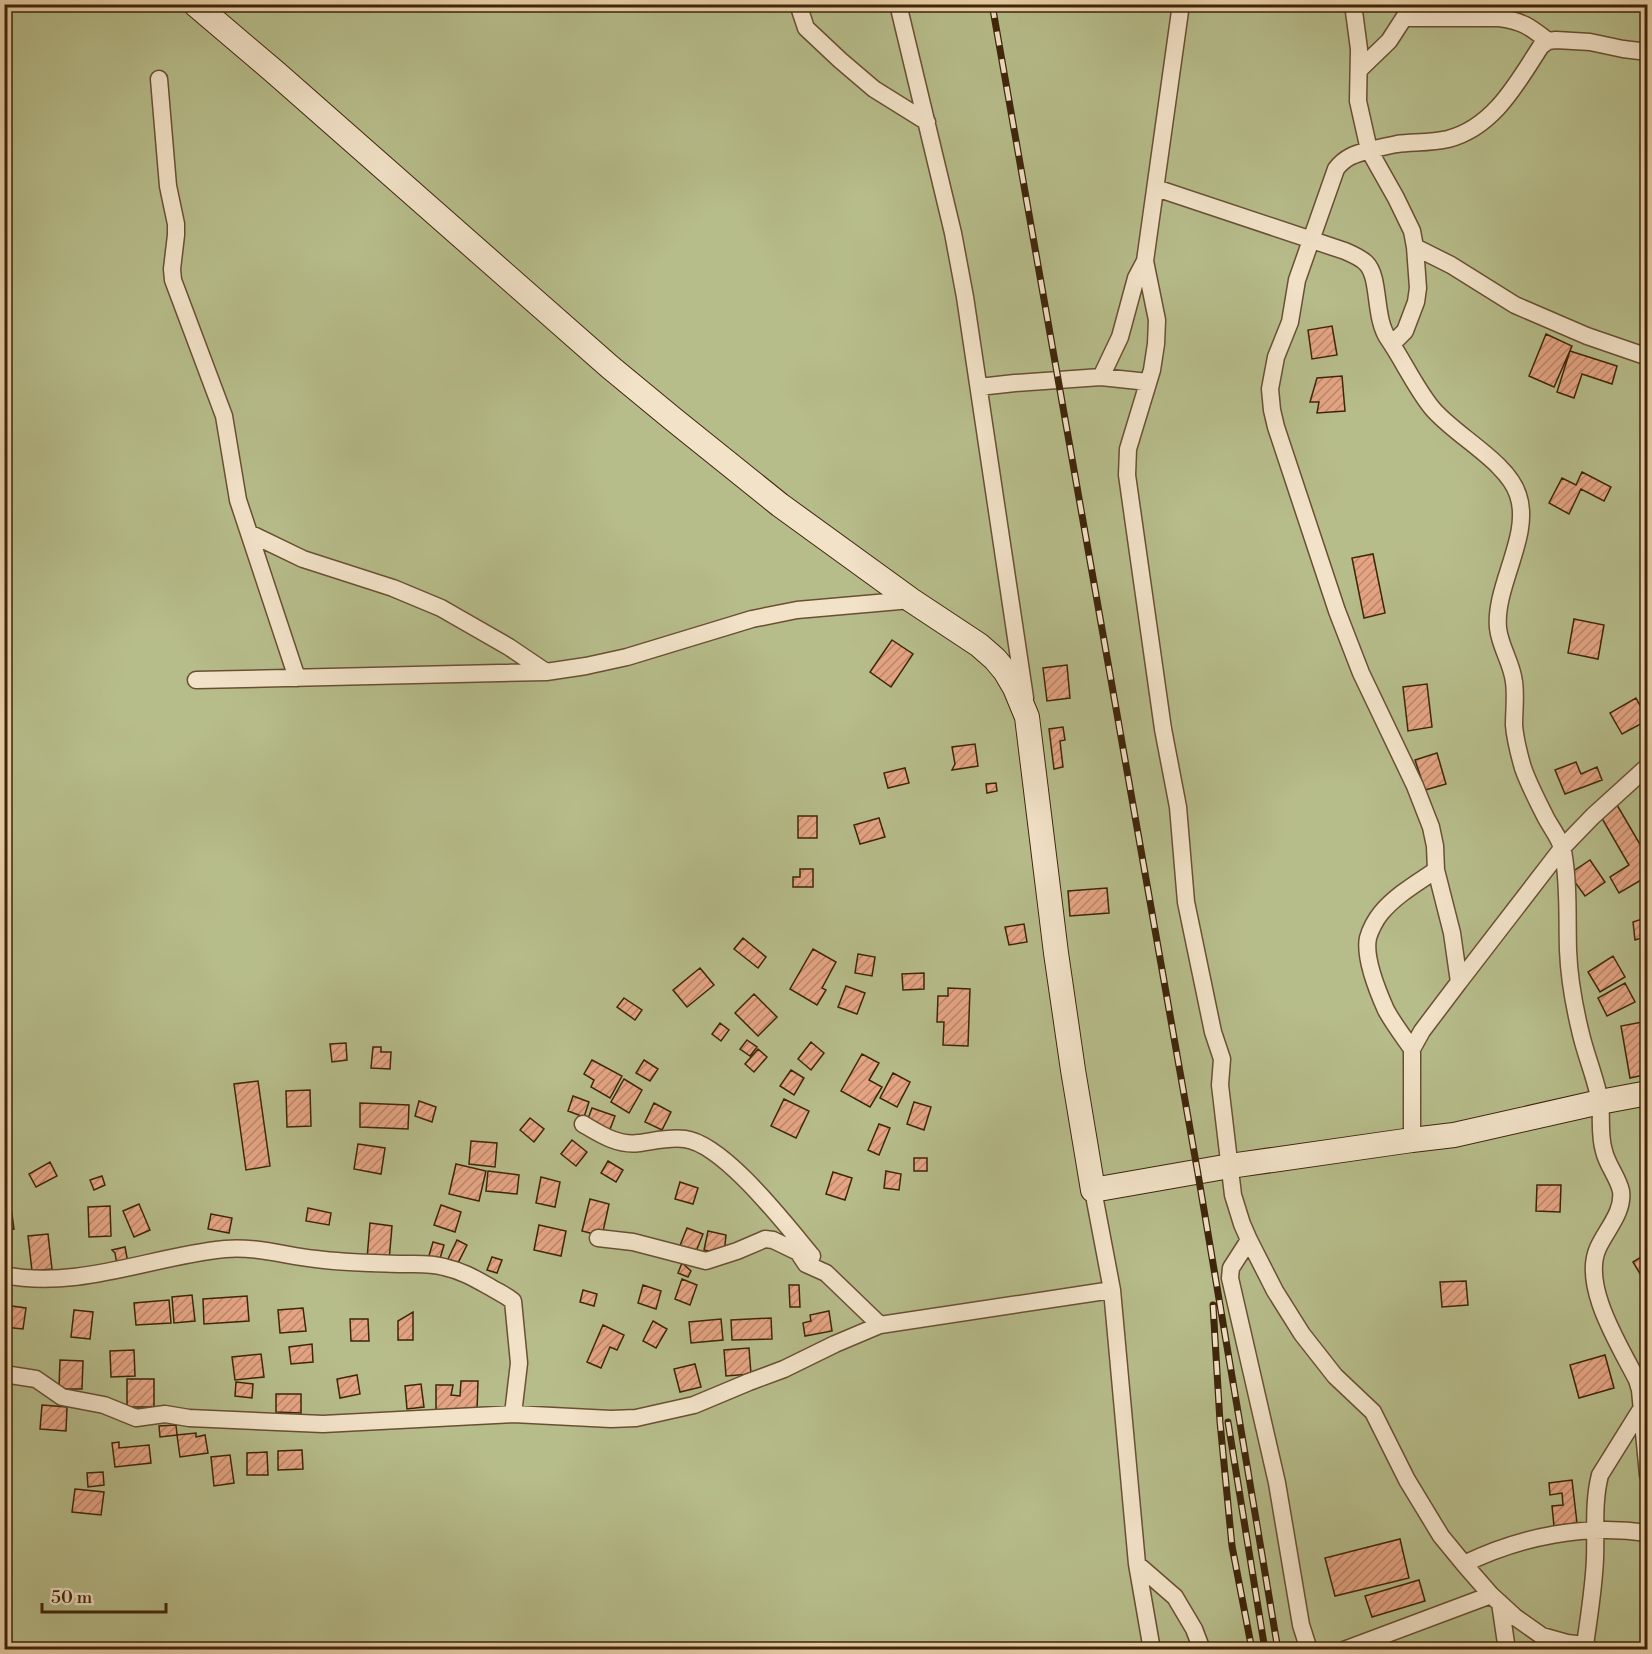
<svg xmlns="http://www.w3.org/2000/svg" width="1652" height="1654" viewBox="0 0 1652 1654" font-family="'Libre Bodoni',serif">
	<defs>
		<pattern id="building-hatch" width="6" height="6" patternUnits="userSpaceOnUse" patternTransform="scale(1.5)"><rect width="6" height="6" fill="#e5a584"/><path d="M-1 1l2-2M0 6l6-6M5 7l2-2" fill="none" stroke="#bb866a"/></pattern>
	</defs>
	<rect width="100%" height="100%" fill="#ebd2aa"/>
	<filter id="stains"><feTurbulence type="fractalNoise" baseFrequency=".00333" numOctaves="4"/><feColorMatrix values="0 0 0 0 .2 0 0 0 0 .09 0 0 0 0 .02 0 0 0 .5 -.17"/></filter>
	<radialGradient id="worn" r=".72"><stop offset=".6" stop-color="#630" stop-opacity="0"/><stop offset="1" stop-color="#630" stop-opacity=".3"/></radialGradient>
	<path fill="#b6bc8a" stroke="#7a704a" stroke-width="1.5" d="M5,5H1647V1649H5Z"/>
	<path fill="url(#building-hatch)" stroke="#3e250a" stroke-width="1.5" d="M1332,326L1337,355L1312,359L1308,330Z
		M1546,334L1572,346L1554,387L1529,376Z
		M1570,351L1617,366L1612,384L1582,374L1574,398L1557,392Z
		M1342,376L1345,411L1317,413L1319,402H1310L1317,378Z
		M1582,472L1611,487L1604,501L1581,489L1569,514L1549,503L1562,478L1576,485Z
		M1373,554L1385,613L1364,618L1352,558Z
		M1574,619L1604,625L1598,659L1568,653Z
		M892,640L913,654L891,687L870,672Z
		M1067,665L1070,698L1047,701L1043,668Z
		M1427,684L1432,727L1408,731L1403,687Z
		M1636,698L1645,715L1648,713V720L1622,734L1610,713Z
		M1063,727L1065,740L1060,741L1063,767L1054,769L1049,729Z
		M975,744L978,766L952,770L955,764L952,747Z
		M1437,753L1446,784L1425,790L1415,760Z
		M1576,762L1581,774L1597,767L1602,780L1565,794L1555,770Z
		M905,768L909,783L888,788L884,773Z
		M996,783L997,791L987,793L986,784Z
		M1617,805L1648,858V876L1619,893L1610,877L1629,865L1600,815Z
		M798,816H817V838H798Z
		M879,818L885,837L860,844L854,825Z
		M1590,860L1605,882L1585,896L1569,874Z
		M800,869H813V887H793V877H800Z
		M1107,888L1109,913L1070,916L1068,891Z
		M1648,917V936L1635,940L1633,922Z
		M1024,924L1027,942L1009,945L1005,927Z
		M743,938L766,957L758,968L734,949Z
		M813,949L836,962L822,988L826,990L817,1005L790,989Z
		M858,954L875,957L872,976L855,973Z
		M1613,956L1625,977L1600,992L1588,972Z
		M700,968L714,985L687,1007L673,990Z
		M924,973V989L903,990L902,974Z
		M1625,983L1635,1002L1607,1016L1598,998Z
		M846,986L865,993L857,1014L838,1007Z
		M948,988L970,989L968,1046L943,1045L944,1022H937L938,996H948Z
		M754,994L777,1017L758,1036L735,1013Z
		M624,998L642,1010L635,1020L617,1007Z
		M1648,1021V1074L1630,1078L1621,1026Z
		M720,1023L729,1030L721,1041L712,1034Z
		M747,1040L757,1047L750,1056L740,1049Z
		M811,1042L824,1053L811,1070L798,1059Z
		M346,1043L347,1060L332,1062L330,1044Z
		M373,1047H381V1052H391L390,1069L371,1068Z
		M758,1049L767,1057L754,1072L745,1064Z
		M862,1054L879,1063L869,1080L882,1087L870,1107L841,1091Z
		M592,1060L622,1076L610,1098L591,1087L594,1080L584,1074Z
		M644,1060L658,1069L650,1081L636,1073Z
		M791,1070L804,1078L794,1095L780,1086Z
		M893,1073L910,1082L897,1107L880,1098Z
		M624,1079L642,1090L629,1113L611,1102Z
		M258,1081L270,1166L246,1170L234,1084Z
		M310,1090L311,1126L287,1127L286,1091Z
		M573,1096L589,1102L584,1117L568,1111Z
		M784,1099L809,1111L796,1138L771,1126Z
		M419,1101L436,1107L432,1122L415,1116Z
		M914,1102L931,1107L924,1130L907,1124Z
		M360,1103L409,1105L408,1129L360,1127Z
		M654,1103L671,1112L662,1130L645,1122Z
		M592,1108L615,1116L609,1132L586,1124Z
		M530,1118L544,1129L534,1142L520,1130Z
		M879,1124L890,1128L879,1155L868,1150Z
		M572,1140L587,1152L576,1166L561,1154Z
		M471,1141L497,1143L495,1167L469,1164Z
		M358,1144L385,1148L381,1174L354,1169Z
		M914,1158H927V1171H914Z
		M608,1161L623,1170L616,1182L601,1173Z
		M50,1162L57,1176L36,1187L29,1174Z
		M456,1164L486,1171L479,1201L449,1194Z
		M488,1171L519,1175L517,1194L486,1191Z
		M886,1171L901,1174L899,1190L884,1188Z
		M833,1172L852,1178L845,1200L826,1194Z
		M102,1176L105,1185L94,1190L90,1180Z
		M541,1177L560,1182L555,1207L536,1203Z
		M680,1182L698,1188L693,1204L675,1199Z
		M1537,1185H1561L1560,1212L1536,1211Z
		M590,1199L609,1204L602,1236L582,1231Z
		M139,1204L150,1230L134,1237L123,1211Z
		M441,1205L461,1212L455,1232L434,1225Z
		M110,1206L111,1236L89,1237L88,1207Z
		M4,1208H11L14,1229L4,1230Z
		M308,1208L331,1213L329,1225L306,1221Z
		M211,1214L232,1218L229,1233L208,1229Z
		M370,1223L392,1226L389,1261L367,1259Z
		M539,1225L566,1231L561,1256L534,1250Z
		M687,1228L703,1234L695,1254L679,1248Z
		M708,1231L726,1235L724,1254L704,1250Z
		M48,1234L52,1269L32,1271L28,1236Z
		M457,1240L467,1245L458,1263L448,1259Z
		M433,1242L444,1245L439,1262L428,1259Z
		M125,1247L128,1263L117,1265L115,1253L112,1250Z
		M1646,1254L1648,1258V1274L1642,1277L1633,1262Z
		M492,1257L502,1260L497,1273L487,1270Z
		M682,1263L691,1271L688,1277L678,1273Z
		M682,1279L697,1285L690,1305L675,1299Z
		M1466,1281L1468,1305L1442,1307L1440,1282Z
		M643,1285L661,1291L656,1309L638,1303Z
		M789,1285H799L800,1307H790Z
		M583,1290L597,1294L594,1306L580,1302Z
		M192,1295L195,1321L174,1323L172,1297Z
		M247,1296L249,1321L204,1324L203,1299Z
		M169,1300L171,1323L136,1325L134,1303Z
		M4,1305L26,1308L23,1329L4,1327Z
		M303,1308L306,1331L280,1333L278,1310Z
		M74,1310L93,1312L90,1339L71,1337Z
		M829,1311L832,1331L805,1336L803,1323L811,1321L810,1315Z
		M413,1312V1340H398V1321Z
		M771,1318L772,1339L732,1340L731,1320Z
		M350,1319H368L369,1341H351Z
		M721,1319L723,1340L691,1343L689,1322Z
		M653,1321L667,1329L656,1348L643,1341Z
		M603,1325L624,1335L617,1350L610,1347L601,1368L587,1362Z
		M312,1344L313,1362L291,1364L289,1347Z
		M749,1348L751,1374L726,1376L724,1350Z
		M134,1350L135,1376L111,1377L110,1351Z
		M261,1354L264,1377L235,1380L232,1357Z
		M1605,1355L1614,1388L1579,1398L1570,1365Z
		M60,1360L83,1361L82,1389H59Z
		M695,1364L701,1387L680,1392L674,1369Z
		M357,1375L360,1394L340,1398L337,1379Z
		M127,1379H154V1407H127Z
		M461,1381H478L477,1411L436,1410V1385H453L451,1395L460,1396Z
		M236,1382L253,1384L252,1398L235,1396Z
		M421,1384L424,1407L407,1409L405,1386Z
		M276,1394H301V1413L276,1412Z
		M4,1396L9,1398L7,1423H4Z
		M42,1405L67,1407L66,1431L40,1429Z
		M176,1425L177,1435L160,1437L159,1426Z
		M196,1433V1437L205,1435L208,1453L180,1457L177,1435Z
		M119,1442V1448L149,1445L151,1463L115,1467L112,1443Z
		M302,1450L303,1469L278,1470V1451Z
		M267,1452L268,1475H247V1453Z
		M230,1455L234,1483L214,1486L211,1457Z
		M103,1472L104,1485L88,1487L87,1473Z
		M1572,1480L1577,1523L1554,1526L1552,1506L1563,1505L1562,1493L1550,1495L1549,1483Z
		M75,1489L104,1492L101,1515L72,1512Z
		M1400,1539L1409,1578L1335,1596L1325,1558Z
		M1419,1580L1425,1601L1372,1617L1365,1596Z"/>
	<g fill="none" stroke-linecap="round" stroke-linejoin="round">
		<defs>
			<path id="street" d="M798,4L806,28L840,60L874,89L927,122
				M898,4L953,233L965,297L1025,698
				M1181,4L1145,261L1157,320L1156,344L1152,370L1128,449L1127,475L1163,729L1178,807L1186,902L1213,1032L1222,1059L1220,1085L1233,1195L1242,1224L1249,1240L1275,1291L1302,1334L1335,1376L1373,1412L1407,1480L1441,1536L1464,1564L1491,1595L1515,1617L1542,1636L1567,1643L1585,1645L1593,1650
				M1353,4L1359,49L1358,101L1369,150C1355,154 1345,157 1336,169L1297,280L1290,322L1276,357L1270,389L1272,410L1276,427L1337,611L1361,673L1415,786L1431,827L1435,846L1436,870L1452,933L1459,982L1422,1031L1412,1049V1140
				M1406,18H1499C1523,21 1530,27 1548,41
				M1359,70L1389,41L1413,4
				M159,79L168,186L176,224V235L172,269L173,280L224,416L238,500L297,678
				M1156,188L1345,251C1352,254 1361,258 1366,263C1381,278 1373,318 1389,340C1404,362 1415,387 1432,408C1454,435 1508,462 1518,495C1532,535 1494,586 1498,628C1500,647 1512,663 1514,682C1516,696 1514,711 1514,725C1515,739 1519,754 1523,768C1529,785 1538,802 1546,818C1552,829 1561,840 1563,851C1569,884 1567,917 1568,950C1569,976 1574,1005 1580,1030C1585,1054 1596,1078 1600,1102C1602,1119 1599,1135 1604,1151C1607,1165 1618,1177 1621,1191C1624,1212 1606,1230 1598,1248C1581,1286 1620,1346 1637,1380L1640,1390L1648,1475
				M1415,247L1451,265L1515,305L1587,336L1648,357
				M1392,344L1405,331L1416,302L1418,288L1415,247L1412,231L1396,198L1369,150C1378,148 1387,146 1397,144C1413,142 1431,143 1448,139C1494,127 1517,83 1541,46L1548,41L1556,40L1590,42L1623,49L1648,52
				M1101,377L1120,337L1136,278L1145,261
				M979,387L1015,383L1101,377L1148,382
				M249,533L303,559L393,588L441,608L509,647L546,672
				M196,680L546,672L586,666L627,657L752,619L797,610L911,600
				M1459,982L1563,847L1593,816L1648,766
				M1412,1049C1403,1036 1393,1023 1386,1010C1378,992 1364,957 1368,938C1370,930 1376,919 1381,913C1396,895 1417,883 1436,870
				M583,1124C600,1134 618,1146 639,1143C654,1141 669,1137 685,1139C724,1144 786,1225 812,1256
				M1093,1190L1112,1290L1137,1564L1152,1650
				M598,1238L633,1242L706,1261L737,1251L765,1239L773,1240L798,1252L806,1264L826,1273L880,1325L1112,1290
				M1249,1240L1231,1268L1230,1278L1277,1483L1301,1625L1309,1650
				M4,1275C79,1290 152,1256 225,1249C255,1246 287,1256 316,1259C345,1263 374,1263 403,1264C416,1264 431,1263 444,1267C462,1271 474,1278 490,1287C498,1292 504,1294 513,1301L519,1363L513,1414
				M4,1374L36,1379L62,1397L104,1405L136,1418L165,1414L189,1418L323,1424L513,1414L611,1419L636,1418L694,1405L749,1382L784,1369L835,1344L880,1325
				M1137,1564L1175,1597L1194,1629L1202,1650
				M1464,1564C1521,1536 1585,1524 1648,1533
				M1500,1603L1507,1650
				M1585,1645C1589,1616 1594,1587 1595,1558C1596,1530 1593,1502 1600,1475L1643,1406
				M1344,1650L1491,1595"/>
			<path id="secondary" d="M195,4L276,73L610,367L673,419L780,505L911,600L979,645L995,659L1005,671L1015,688L1027,717L1056,953L1073,1070L1093,1190L1230,1166L1412,1140L1454,1135L1600,1102L1648,1093"/>
		</defs>
		<use href="#street" stroke="#695032" stroke-width="19"/>
		<use href="#secondary" stroke="#3e250a" stroke-width="26"/>
		<use href="#street" stroke="#f2e2c8" stroke-width="16"/>
		<use href="#secondary" stroke="#f2e2c8" stroke-width="24"/>
		<defs>
			<path id="rail" d="M992,4L1198,1174L1278,1650
				M1213,1305L1220,1422L1232,1546L1252,1650
				M1228,1422L1265,1650"/>
		</defs>
		<use href="#rail" stroke="#3e250a" stroke-width="7"/>
		<use href="#rail" stroke="#f2e2c8" stroke-width="4.5" stroke-dasharray="14" stroke-linecap="butt"/>
	</g>
	<rect width="1652" height="1654" fill="none" stroke="#ebd2aa" stroke-width="24"/>
	<rect x="6" y="6" width="1640" height="1642" fill="none" stroke="#3e250a" stroke-width="3"/>
	<rect x="12" y="12" width="1628" height="1630" fill="none" stroke="#3e250a" stroke-width="1.5"/>
	<path d="M42 1603v9h124v-9" fill="none" stroke="#3e250a" stroke-width="3"/>
	<text x="51" y="1603" font-size="18" fill="#3e250a" stroke="#f2e2c8" stroke-width="4.5" paint-order="stroke">50 m</text>
	<rect width="100%" height="100%" filter="url(#stains)"/>
	<rect width="100%" height="100%" fill="url(#worn)"/>
</svg>
